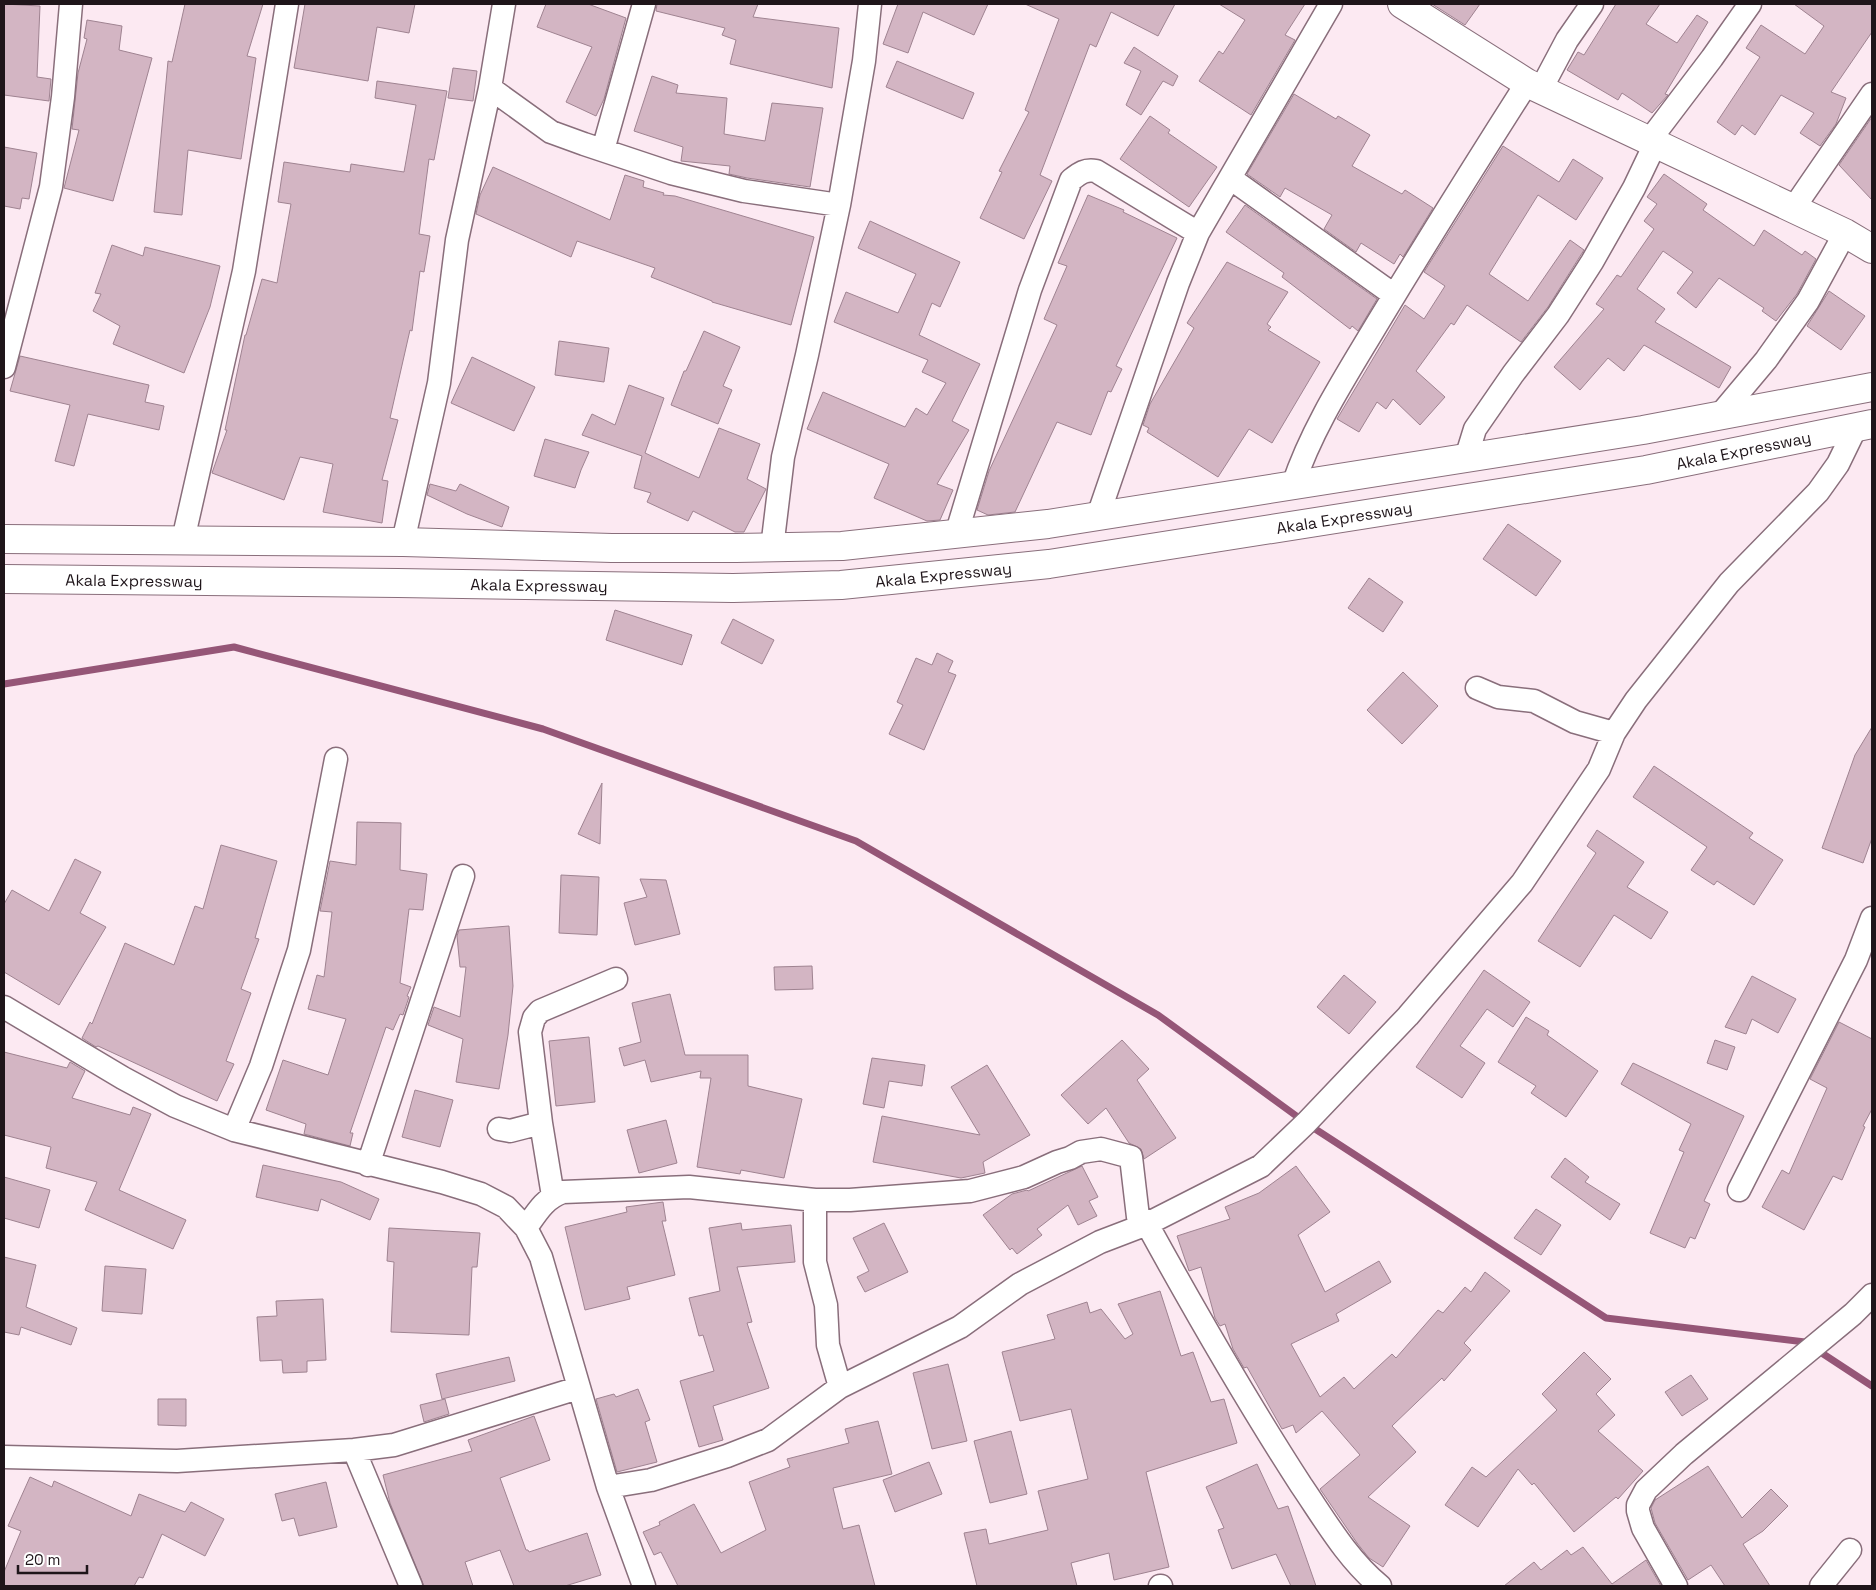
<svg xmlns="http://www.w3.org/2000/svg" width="1876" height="1590" viewBox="0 0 1876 1590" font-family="'Space Grotesk',sans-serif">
	<rect width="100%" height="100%" fill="#fce9f2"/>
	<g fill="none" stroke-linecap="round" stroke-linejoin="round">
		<path stroke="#955677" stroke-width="7" d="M4,684L234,647L543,729L856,841L1158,1015L1306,1123L1606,1318L1805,1342L1872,1386"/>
	</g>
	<path fill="#d3b5c3" stroke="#9f8391" d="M4,4L40,6L37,77L51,79L49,101L4,95Z
		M185,4H263L247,56L256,58L241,159L188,150L182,215L154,212L168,61L172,62Z
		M305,4H415L409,33L377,27L368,81L294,68Z
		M546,4H588L626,18L604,99L596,116L566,102L592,47L537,27Z
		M657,4H758L753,17L839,28L832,88L730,64L736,40L722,35L725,28L656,11Z
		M898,4H988L974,35L923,12L908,53L883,44Z
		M1025,4H1175L1158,36L1111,12L1096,47L1090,44L1040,175L1052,181L1024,239L980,218L1002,172L999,171L1029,112L1025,110L1059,19Z
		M1219,4H1305L1285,35L1295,40L1251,115L1199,81L1219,51L1223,54L1245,20Z
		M1432,4H1480L1465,25Z
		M1616,4H1660L1646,24L1677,43L1697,15L1708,22L1665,94L1668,95L1652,113L1622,93L1618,100L1567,70L1578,52L1584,55Z
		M1794,4H1872V32L1831,92L1846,98L1836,124L1820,146L1800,133L1814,113L1781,95L1755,135L1742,125L1735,135L1717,122L1760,57L1746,48L1761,25L1805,54L1824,26Z
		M87,20L122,26L119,50L152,58L113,201L64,188L79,130L72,129L78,73L87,39L84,38Z
		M1134,47L1178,76L1173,86L1163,81L1141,115L1126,105L1141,71L1124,63Z
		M897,61L974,93L963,119L886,87Z
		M453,68L477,71L473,101L448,98Z
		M652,76L678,85L676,93L727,98L724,134L765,141L772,103L823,108L810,187L747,178L729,174L730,166L681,161L683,147L634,131Z
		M377,81L447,91L434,160L429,159L419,234L430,236L424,272L420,271L412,331L410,330L390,418L398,420L382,480L388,481L382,523L323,512L333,464L300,457L284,500L212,473L227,430H225L245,335H246L262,279L277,283L291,204L278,202L284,162L350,172L351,164L404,172L416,105L375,98Z
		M1294,94L1336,119L1338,116L1370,135L1352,166L1402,194L1405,190L1433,208L1403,257L1400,254L1394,264L1361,243L1356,252L1324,229L1332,215L1285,188L1280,197L1247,174Z
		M1150,116L1170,130L1168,133L1217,167L1189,207L1120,159Z
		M1872,117V200L1839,165Z
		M1503,146L1559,182L1573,159L1603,178L1576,220L1538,195L1489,274L1528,301L1570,240L1584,250L1548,307L1521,342L1467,305L1454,325L1451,323L1416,371L1445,397L1420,425L1393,399L1386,409L1377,402L1359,432L1337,419L1405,305L1424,319L1445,286L1424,272Z
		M4,147L37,153L29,199L22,198L20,209L4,206Z
		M493,167L610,220L625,175L644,181L643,187L664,193L663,195L675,196L814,237L791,325L712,302V301L651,277L655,268L577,241L571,257L476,214L480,195Z
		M1664,174L1707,204L1703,210L1754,246L1764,230L1802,255L1805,251L1816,259L1797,294L1776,321L1762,311L1764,308L1719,278L1696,308L1677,293L1693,272L1663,251L1637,289L1665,309L1655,322L1731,367L1719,388L1644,345L1624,371L1608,358L1580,390L1554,367L1604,309L1596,304L1617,275L1621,277L1654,229L1644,221L1657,204L1647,197Z
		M1088,195L1124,210L1123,212L1177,238L1116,366L1122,369L1111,392L1108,391L1091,435L1057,422L1015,512L988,515L977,510L989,471L1057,325L1044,319L1067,266L1058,263Z
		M1245,205L1377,299L1358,331L1352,326L1350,329L1282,277L1284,273L1226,232Z
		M870,221L960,262L940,307L932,303L919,335L980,364L952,421L969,430L937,484L953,490L940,520L927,521L874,498L889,464L807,429L823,392L905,427L916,408L927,415L946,383L922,372L928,360L834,322L846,292L898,313L916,274L858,248Z
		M112,245L143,256L145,247L220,266L210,307L184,373L113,344L120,326L93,311L101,294L95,293Z
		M1227,262L1288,292L1267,324L1271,327L1268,330L1320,362L1272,443L1249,429L1218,477L1147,432L1149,428L1143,425L1150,404L1194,328L1187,323Z
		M1829,291L1865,316L1841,350L1807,326Z
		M704,331L740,347L723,386L732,390L718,424L671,405L684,371H686Z
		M559,341L609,348L604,382L555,375Z
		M20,356L149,385L145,402L164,406L159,430L88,414L74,466L55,461L70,405L10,391Z
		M472,357L535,387L514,431L451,403Z
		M629,385L664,398L645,453L699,478L719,428L760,444L747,479L766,489L744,532H735L693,511L688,521L647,502L651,493L634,488L642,456L582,435L592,414L615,425Z
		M545,439L589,452L581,470L575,488L534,476Z
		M430,484L456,491L460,484L509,507L502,527L467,514L427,495Z
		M1508,524L1561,561L1536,596L1483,559Z
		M1369,578L1403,602L1383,632L1348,608Z
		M615,610L692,635L682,665L606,640Z
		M733,619L774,640L762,664L721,643Z
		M937,653L953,661L948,672L956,675L924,750L889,734L903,705L897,702L916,658L932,665Z
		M1403,672L1438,706L1402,744L1367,710Z
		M1872,727V838L1863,863L1822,848L1855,755Z
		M1654,766L1753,833L1749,838L1783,860L1754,905L1717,881L1714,885L1691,870L1707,847L1633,797Z
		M602,783L600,844L578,834Z
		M357,822L401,823L400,870L427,874L423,910L409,909L400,983L411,987L407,996L409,997L403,1015L400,1014L393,1030L386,1027L350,1133H353L350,1146L304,1134L306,1124L266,1110L283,1060L328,1075L346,1019L308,1009L317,975L324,977L332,912L320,911L330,861L356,865Z
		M1597,830L1644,862L1627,887L1668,912L1651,939L1614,915L1580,967L1538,941L1596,853L1587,846Z
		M221,845L277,861L255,938L259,939L241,989L251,993L226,1061L234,1064L217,1101L98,1046L96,1047L82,1038L90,1022L92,1024L125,943L174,965L195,906L203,909Z
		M75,859L101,872L80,913L106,927L59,1005L4,972V904L12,890L49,911Z
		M561,875L599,877L597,935L559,933Z
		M640,879L666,880L680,934L635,945L624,903L647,897Z
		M509,926L513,986L508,1035L499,1089L456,1082L463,1039L428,1025L434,1007L460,1017L466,967H460L457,936L459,930Z
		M812,966L813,989L775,990L774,967Z
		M1484,970L1530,1002L1513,1027L1487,1009L1460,1046L1485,1063L1462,1098L1416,1067Z
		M1344,975L1376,1002L1349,1034L1317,1007Z
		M1752,976L1796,999L1778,1033L1752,1019L1746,1034L1725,1027Z
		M670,994L685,1055H748V1086L802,1099L784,1178L741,1170L740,1174L697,1167L711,1078H700L701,1071L651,1082L645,1060L624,1066L619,1048L641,1042L632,1003Z
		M1526,1017L1549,1031L1547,1035L1598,1071L1566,1117L1531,1093L1536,1086L1498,1062Z
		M1839,1022L1872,1039V1109L1863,1126L1865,1127L1842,1180L1833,1176L1804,1230L1762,1207L1782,1170L1789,1174L1827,1088L1810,1079Z
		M589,1037L595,1102L556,1106L549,1041Z
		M1122,1040L1149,1069L1137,1080L1176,1138L1144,1159L1141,1149L1129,1143L1106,1108L1088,1124L1061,1095Z
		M1715,1040L1735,1047L1727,1070L1707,1063Z
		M4,1052L67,1068L70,1062L85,1071L72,1098L130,1115L133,1107L151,1114L119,1190L186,1220L173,1249L85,1210L97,1182L46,1168L51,1147L4,1135Z
		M872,1058L925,1065L922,1086L889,1081L884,1108L863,1104Z
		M1633,1063L1744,1116L1704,1201L1710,1204L1695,1239L1690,1237L1685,1248L1650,1233L1684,1152L1679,1150L1691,1124L1621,1084Z
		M987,1065L1030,1135L983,1162L985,1173L961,1178L873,1162L882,1116L980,1135L951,1087Z
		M415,1090L453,1100L440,1147L402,1137Z
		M666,1120L677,1163L639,1173L627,1130Z
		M1565,1158L1589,1177L1585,1182L1620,1204L1610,1220L1551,1177Z
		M263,1165L341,1182L379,1199L370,1220L321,1199L318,1211L256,1197Z
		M1082,1166L1098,1197L1089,1201L1097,1216L1078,1225L1068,1205L1037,1229L1042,1235L1017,1254L1012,1248L1010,1250L983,1215L1012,1194L1027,1190L1028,1191Z
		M1296,1166L1330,1212L1298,1235L1325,1292L1379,1261L1391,1282L1336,1314L1339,1321L1291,1344L1320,1397L1344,1377L1354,1389L1392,1354L1396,1358L1438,1310L1443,1313L1465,1287L1471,1292L1485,1272L1510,1291L1464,1343L1471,1350L1444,1381L1442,1378L1392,1426L1416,1452L1368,1497L1410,1526L1383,1567L1369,1558L1357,1543L1320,1489L1360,1455L1322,1411L1296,1433L1293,1425L1282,1429L1247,1367L1244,1368L1233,1349L1225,1324L1220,1326L1215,1318L1201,1267L1189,1271L1177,1236L1230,1219L1225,1207L1259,1193Z
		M4,1177L50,1190L39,1228L4,1218Z
		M663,1202L666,1221H662L675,1275L627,1287L630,1299L585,1310L565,1227L627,1212L626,1207Z
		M1536,1209L1561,1225L1541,1255L1514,1238Z
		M741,1223L742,1230L791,1225L795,1262L737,1267L752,1322L747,1323L769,1388L713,1406L723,1440L699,1447L680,1381L714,1371L703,1335L699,1336L689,1298L720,1291L709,1228Z
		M884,1223L908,1272L865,1292L857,1277L869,1271L853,1238Z
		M389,1228L480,1233L477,1267H472L469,1335L391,1332L394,1262L387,1261Z
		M4,1257L36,1265L26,1307L77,1328L71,1345L21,1327L19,1335L4,1332Z
		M105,1266L146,1269L142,1314L102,1311Z
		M1160,1291L1181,1356L1193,1352L1211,1402L1224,1399L1237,1443L1146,1472L1169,1567L1114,1580L1109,1553L1071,1563L1077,1586H977L964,1533L986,1529L989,1544L1048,1530L1038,1491L1088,1479L1071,1409L1020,1421L1002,1352L1055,1339L1047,1315L1087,1302L1090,1313L1101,1309L1125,1339L1133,1334L1118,1304Z
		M323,1299L326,1360L307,1361V1372L283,1373L282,1360L260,1361L257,1317L277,1316L276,1301Z
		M1584,1352L1611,1379L1596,1394L1615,1415L1598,1431L1643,1471L1618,1499L1616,1497L1574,1532L1534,1483L1532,1485L1518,1469L1478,1527L1445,1505L1472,1467L1486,1477L1557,1410L1542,1394Z
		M509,1357L515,1381L442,1399L436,1374Z
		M948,1364L967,1441L932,1449L913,1373Z
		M1691,1375L1708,1399L1682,1416L1665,1392Z
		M638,1389L650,1420L645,1422L657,1462L617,1472L596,1399L614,1394L616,1397Z
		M158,1399H186V1426L158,1425Z
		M445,1399L449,1414L424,1422L420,1405Z
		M534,1416L550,1460L500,1478L526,1550H528L529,1552L587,1533L601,1575L565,1586H514L500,1550L465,1562L473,1586H424L390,1503L383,1475L472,1451L468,1440Z
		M878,1421L892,1474L833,1488L843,1529L859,1525L875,1586H678L661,1552L654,1555L643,1532L660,1525L659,1522L694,1504L721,1553L766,1530L749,1482L790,1467L787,1459L849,1443L845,1429Z
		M1011,1431L1027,1494L990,1503L974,1441Z
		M929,1462L942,1494L895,1512L883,1480Z
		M1257,1464L1278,1509L1288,1506L1316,1586H1291L1276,1554L1232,1569L1218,1530L1224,1528L1206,1487Z
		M1708,1466L1742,1518L1771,1489L1788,1506L1763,1531L1743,1544L1770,1586H1725L1711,1565L1688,1580L1655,1523L1651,1508L1655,1500Z
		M30,1477L52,1487L54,1481L131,1516L139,1494L185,1512L191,1502L224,1519L205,1556L162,1534L143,1578L139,1577L134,1586H4V1572L21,1531L8,1526Z
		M326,1482L337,1527L299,1536L294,1518L282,1521L275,1494Z
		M1583,1547L1612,1584L1646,1560L1661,1586H1504L1534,1562L1541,1570L1567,1550L1571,1555Z"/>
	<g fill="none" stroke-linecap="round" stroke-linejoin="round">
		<defs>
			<path id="minor" d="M490,88L551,132L584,144L671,173L744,191L839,205
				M1541,89L1567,40L1592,4
				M1649,141L1712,58L1750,4
				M603,150L644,4
				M1230,178L1394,295
				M1793,209L1872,94
				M4,367L51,187L63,97L71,4
				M1719,416L1766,360L1808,301L1845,233
				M1466,458L1475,429L1513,374L1558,315L1592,262L1634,188L1655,144
				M1293,485C1312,428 1346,376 1377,324C1426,243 1476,163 1527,83
				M1098,516L1178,283L1198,233L1331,4
				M956,535L1030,290L1071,180C1080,173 1085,169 1096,171L1198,233
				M183,540L244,271L287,4
				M403,542L439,383L457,240L490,88L504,4
				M772,548L783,457L807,355L839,205L864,61L870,4
				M1477,688L1498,697L1534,701L1575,722L1614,733
				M4,1007L123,1078L175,1106L234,1130L442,1182L481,1194L506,1207L526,1228L541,1257L608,1487L644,1586
				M499,1129L510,1131L541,1123
				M234,1130L261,1066L299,950L336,759
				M368,1165L463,876
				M1739,1190L1856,960L1872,918
				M553,1196L541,1123L530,1032L534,1018L540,1011L616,979
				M815,1200V1262L826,1305L828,1345L840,1387
				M1147,1224C1196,1313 1246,1400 1301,1485C1325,1520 1347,1559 1380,1586
				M526,1228C537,1212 545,1198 563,1192L689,1187L815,1200H850L970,1191L1024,1177L1057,1162L1070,1158L1081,1152L1101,1149L1131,1157L1138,1217L1149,1222
				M354,1450L411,1586
				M4,1457L177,1461L354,1450L394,1445L578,1388
				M608,1487L651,1480L727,1456L768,1440L840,1387L960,1327L1020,1284L1100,1242L1147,1224L1261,1166L1306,1123L1408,1016L1522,883L1599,769L1614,733L1636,700L1729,583L1818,492L1838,464L1856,427
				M1160,1586H1161
				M1676,1586L1643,1528L1638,1511V1505L1646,1490L1684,1454L1853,1314L1872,1295
				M1821,1586L1850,1550"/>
			<g id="primary">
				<path d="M1402,4L1527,83L1845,233L1872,249"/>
				<path d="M4,539L403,542L612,548H736L842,546L1048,524L1643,430L1872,387"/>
				<path id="s1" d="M4,579L398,583L733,588L841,585L1049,564L1646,470L1872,424"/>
			</g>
		</defs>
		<use href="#minor" stroke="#896e7b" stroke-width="25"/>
		<use href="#primary" stroke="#896e7b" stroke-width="30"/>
		<use href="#minor" stroke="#fff" stroke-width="22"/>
		<use href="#primary" stroke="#fff" stroke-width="28"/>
	</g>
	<g text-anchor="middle" stroke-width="5" stroke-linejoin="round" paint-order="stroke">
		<g font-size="16" fill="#1f151a" stroke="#fff">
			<text dy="6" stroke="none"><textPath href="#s1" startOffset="1750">Akala Expressway</textPath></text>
			<text dy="6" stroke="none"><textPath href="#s1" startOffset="1345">Akala Expressway</textPath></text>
			<text dy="6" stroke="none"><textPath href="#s1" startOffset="940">Akala Expressway</textPath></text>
			<text dy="6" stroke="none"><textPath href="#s1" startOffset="130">Akala Expressway</textPath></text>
			<text dy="6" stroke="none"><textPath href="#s1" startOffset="535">Akala Expressway</textPath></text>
		</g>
	</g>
	<rect width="1876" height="1590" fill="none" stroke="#1f151a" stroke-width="10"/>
	<path d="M18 1565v8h69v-8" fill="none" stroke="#1f151a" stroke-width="2.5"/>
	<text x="25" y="1565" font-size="15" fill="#1f151a" stroke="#ffffff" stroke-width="4" paint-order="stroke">20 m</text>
</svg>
